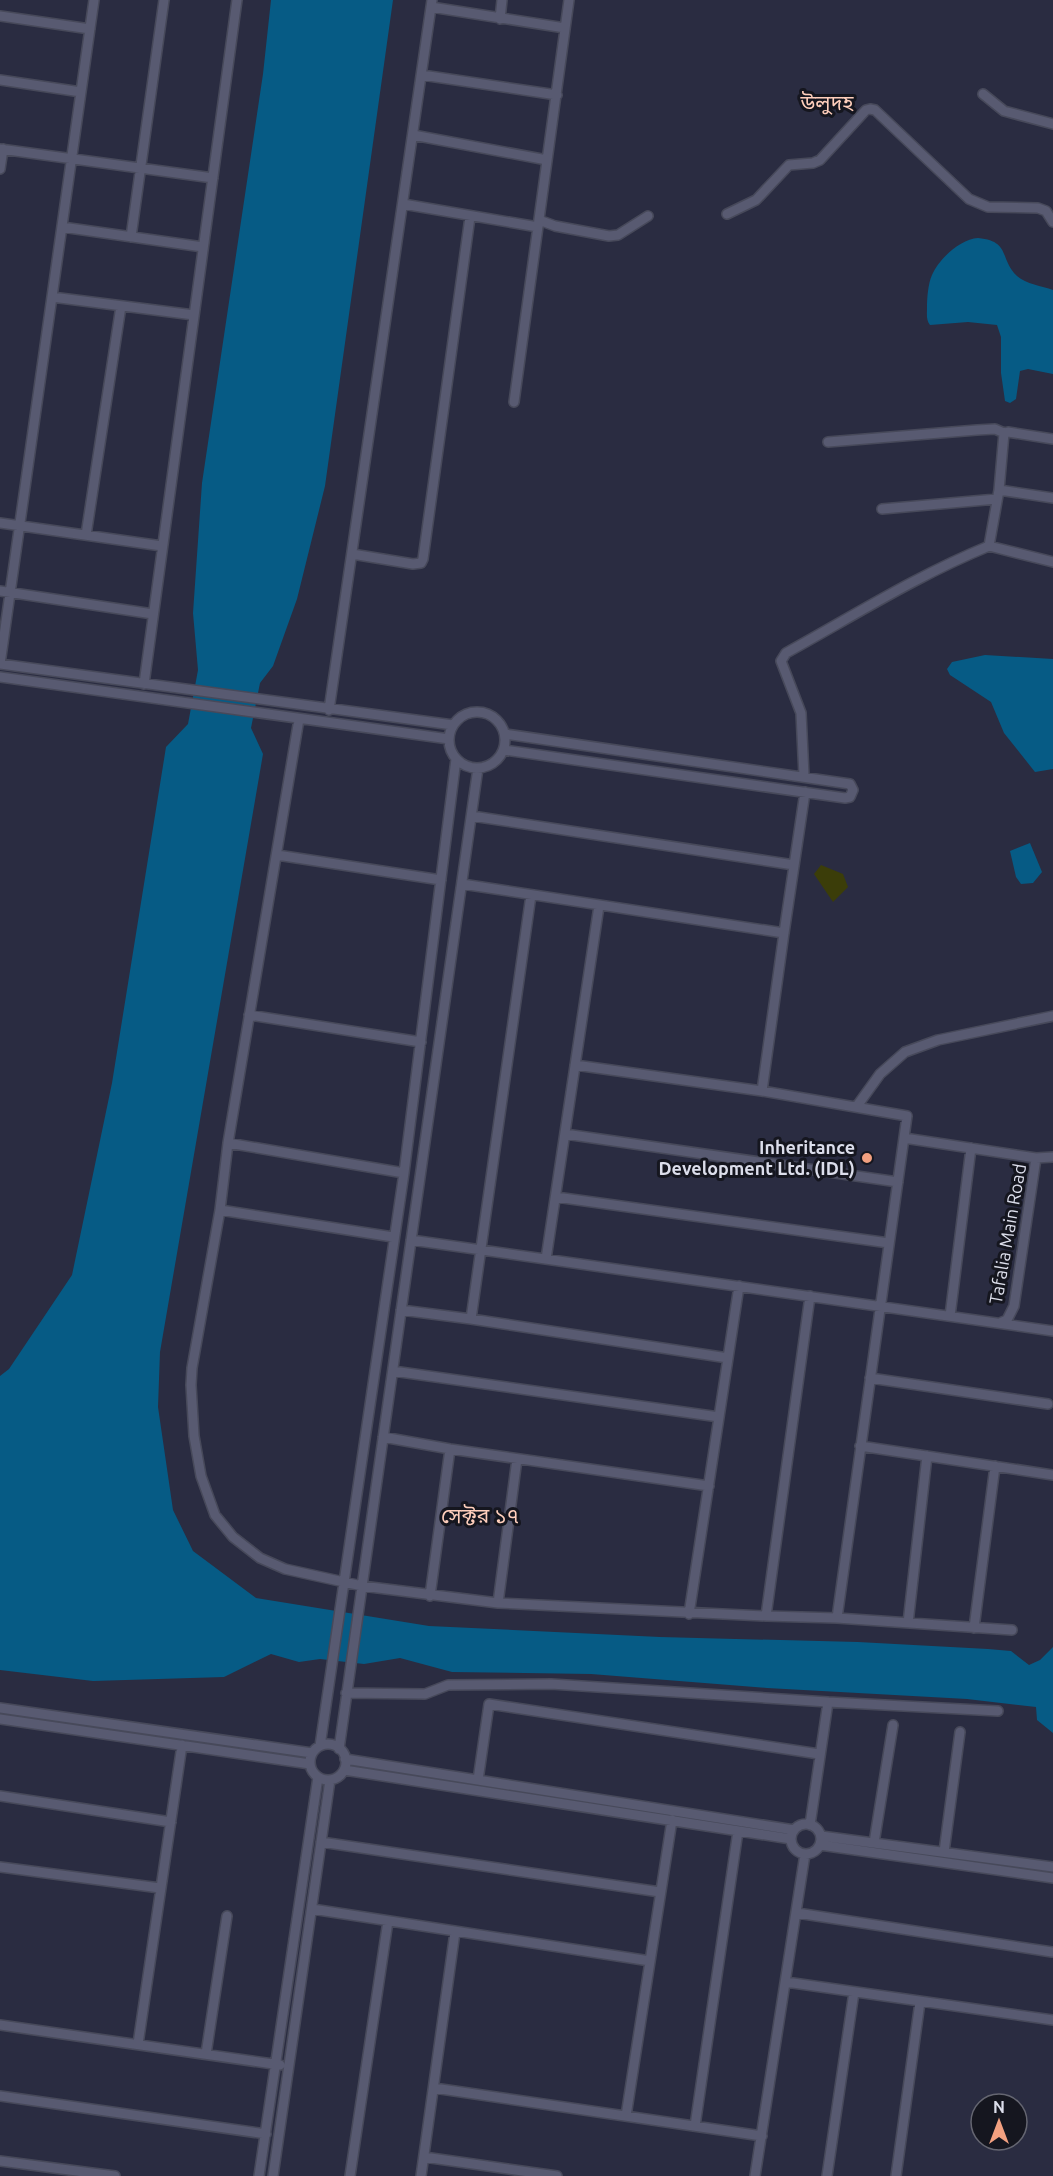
<svg xmlns="http://www.w3.org/2000/svg" width="1053" height="2176" viewBox="0 0 1053 2176" font-family="Ubuntu,'Noto Sans Bengali',sans-serif">
	<rect width="100%" height="100%" fill="#2a2c41"/>
	<path fill="#3b3d09" d="M821,865L843,874L848,887L833,902L814,874Z"/>
	<path fill="#065b85" d="M271,0H393L325,486L297,599L273,666L260,683L251,728L263,754L160,1352L158,1407L173,1510L193,1551L256,1598L429,1626L660,1637L858,1642L988,1649L1011,1651L1029,1665L1040,1660L1053,1647V1733L1037,1720L1036,1707L967,1699L767,1688L591,1674L452,1672L400,1658L364,1664L320,1659L299,1662L271,1654L224,1677L93,1681L0,1670V1376L9,1369L72,1275L112,1083L166,747L188,724L198,670L193,613L202,483L263,74Z
		M978,238C1011,241 999,259 1017,276C1026,284 1042,286 1053,290V374L1028,369L1020,371L1016,399L1010,403L1005,401L1001,373V337L997,325L968,322L930,325C926,320 927,314 927,308C927,298 928,284 932,275C939,259 960,239 978,238Z
		M985,655L1053,659V769L1035,772L1004,733L991,702L950,675L947,669L952,662Z
		M1030,843L1042,872L1033,883L1021,884L1016,877L1010,851Z"/>
	<g fill="none" stroke-linecap="round" stroke-linejoin="round">
		<defs>
			<path id="minor" d="M431,7L565,28
				M0,16L90,29
				M500,19L502,0
				M422,75L557,95
				M0,80L81,92
				M983,94L1004,111L1053,124
				M413,135L547,160
				M0,149L213,178
				M0,169L3,149
				M403,204L538,227
				M727,214L756,200L789,165L813,163L820,160L866,110L870,109L875,110L969,199L988,207L1038,208L1046,211L1053,222
				M539,220L555,226L609,236L618,235L648,216
				M62,227L203,247
				M131,237L164,0
				M52,297L194,315
				M514,402L569,0
				M828,442L977,430L995,429L1004,433
				M999,490L1004,433L1008,432L1053,439
				M882,509L997,499
				M0,523L162,546
				M86,535L121,306
				M989,546L1053,562
				M352,554L413,564L421,563L423,559L470,217
				M0,591L153,614
				M0,664L94,0
				M0,664L453,725
				M0,677L449,739
				M144,684L237,0
				M329,710L432,0
				M449 740a28 28 0 1 1 56 0a28 28 0 1 1-56 0Z
				M299,719L228,1143L220,1210L192,1368L191,1385L194,1436L201,1476L215,1515L233,1537L260,1558L285,1569L362,1586L498,1603L766,1616L810,1296
				M504,750L845,798L850,797L853,790L850,784L505,734
				M804,776L801,713L781,661L786,653C853,616 918,575 989,546L999,490L1053,498
				M472,816L794,865
				M277,855L441,880
				M462,884L784,933L762,1091
				M784,933L805,792
				M249,1015L421,1042
				M575,1065L762,1091L907,1116L837,1618
				M857,1106L880,1074L905,1052L938,1040L1053,1016
				M565,1134L898,1182
				M904,1138L1036,1158
				M228,1143L404,1173
				M556,1197L889,1243
				M220,1210L393,1237
				M411,1240L1053,1331
				M546,1259L599,906
				M401,1310L471,1319L728,1358
				M950,1316L971,1148
				M471,1319L531,895
				M1000,1323L1007,1320L1014,1306L1036,1158L1053,1157
				M393,1371L719,1417
				M870,1378L1048,1404
				M383,1437L450,1449L709,1486
				M860,1446L1053,1475
				M430,1596L450,1449
				M498,1603L517,1459
				M689,1614L739,1286
				M766,1616L837,1618L1012,1630
				M908,1623L927,1456
				M974,1628L995,1466
				M346,1693L425,1694L448,1685L551,1684L828,1702
				M0,1708L312,1753
				M0,1719L310,1764
				M310 1762a18 18 0 1 1 36 0a18 18 0 1 1-36 0Z
				M320,1746L404,1173L456,759
				M339,1749L478,768
				M345,1759L794,1830
				M344,1770L791,1839
				M478,1780L489,1704L819,1754
				M0,1796L171,1822
				M791 1839a15 15 0 1 1 30 0a15 15 0 1 1-30 0Z
				M810,1825L828,1702L998,1711
				M821,1836L1053,1867
				M321,1842L660,1892
				M874,1843L893,1725
				M820,1845L1053,1878
				M944,1852L960,1732
				M0,1867L160,1888
				M312,1909L650,1961
				M797,1913L1052,1952
				M786,1982L1053,2020
				M0,2025L280,2065
				M138,2044L182,1745
				M206,2054L227,1916
				M434,2088L762,2136
				M0,2096L266,2134
				M626,2116L672,1820
				M695,2126L738,1831
				M424,2157L557,2176
				M0,2161L115,2176
				M259,2176L318,1777
				M273,2176L330,1780
				M350,2176L388,1921
				M421,2176L455,1932
				M755,2176L805,1854
				M827,2176L854,1992
				M896,2176L920,2002"/>
		</defs>
		<use href="#minor" stroke="#47495a" stroke-width="12"/>
		<use href="#minor" stroke="#585a71" stroke-width="9"/>
	</g>
	<circle fill="#f2a080" stroke="#15161f" stroke-width="2" cx="867" cy="1158" r="6"/>
	<g text-anchor="middle" stroke-width="6" stroke-linejoin="round" paint-order="stroke">
		<g font-size="18" font-weight="bold" fill="#dcdeeb" stroke="#15161f" text-anchor="end">
			<text x="855" y="1154">Inheritance<tspan x="855" dy="21">Development Ltd. (IDL)</tspan></text>
		</g>
		<g font-size="18" fill="#dcdeeb" stroke="#15161f">
			<text transform="translate(1008 1234) rotate(-80)" y="6">Tafalia Main Road</text>
		</g>
		<g font-size="21" fill="#ffcfbc" stroke="#15161f">
			<text x="827" y="110">উলুদহ</text>
			<text x="480" y="1523">সেক্টর ১৭</text>
		</g>
	</g>
	<g transform="translate(999 2122)"><circle r="28" fill="#15161f" stroke="#656671" stroke-width="1.5"/>
	<path d="M0-4.5L10 22L0 15L-10 22Z" fill="#f2a080"/>
	<text y="-9" font-size="16" font-weight="bold" text-anchor="middle" fill="#dcdeeb">N</text>
	</g>
</svg>
